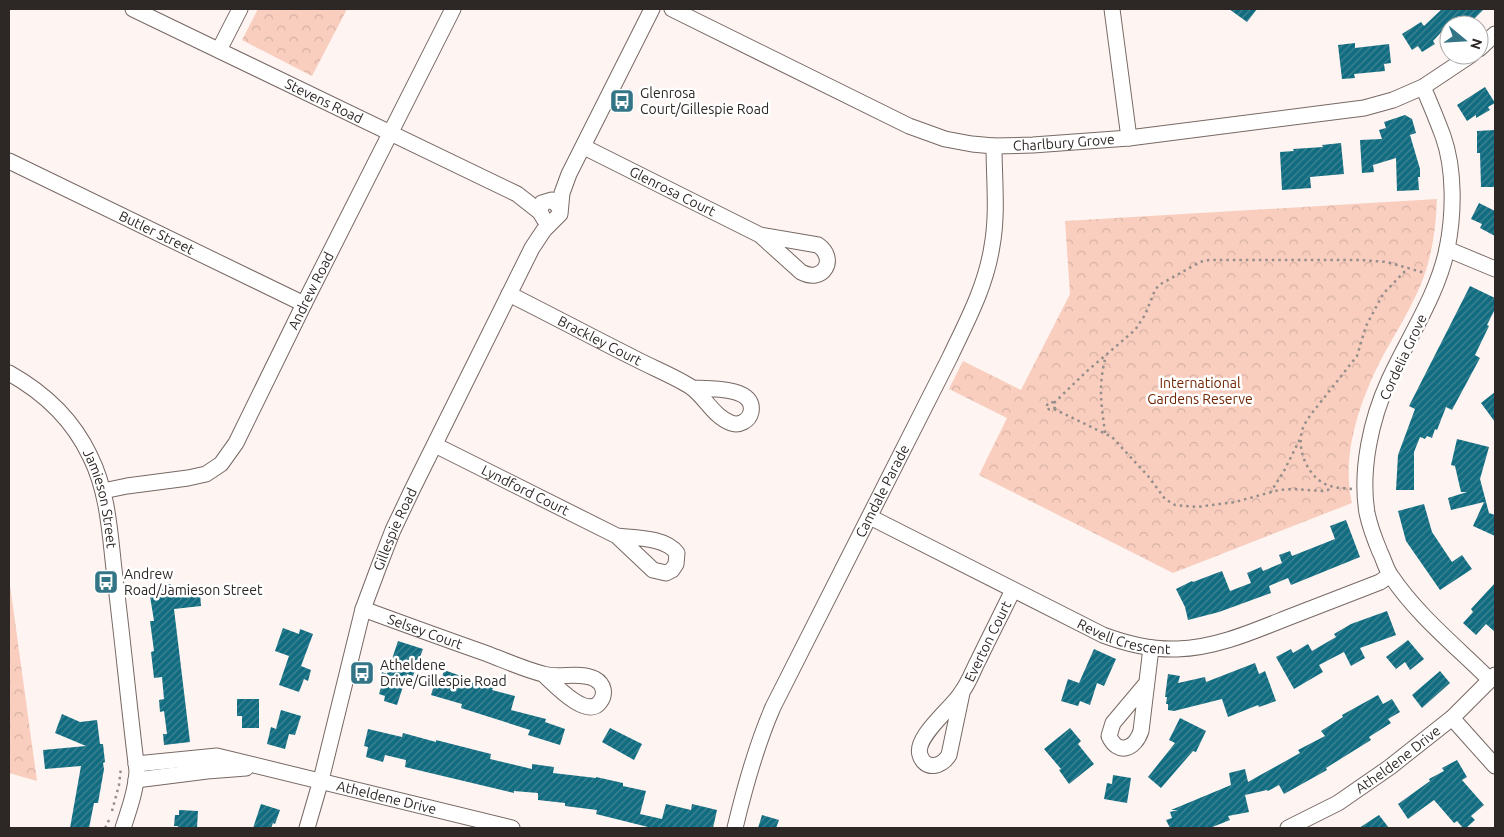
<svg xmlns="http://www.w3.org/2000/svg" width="1504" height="837" viewBox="0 0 1504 837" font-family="Ubuntu,sans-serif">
	<defs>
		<pattern id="park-crowns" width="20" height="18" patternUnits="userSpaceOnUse" patternTransform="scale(1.25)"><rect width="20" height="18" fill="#f9cebf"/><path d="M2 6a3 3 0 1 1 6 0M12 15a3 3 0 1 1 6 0" fill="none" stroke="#d6b1a4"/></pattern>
		<pattern id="building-hatch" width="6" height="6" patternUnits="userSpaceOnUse" patternTransform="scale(1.25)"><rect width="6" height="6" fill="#106c80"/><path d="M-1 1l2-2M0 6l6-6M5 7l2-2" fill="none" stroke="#458593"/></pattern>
	</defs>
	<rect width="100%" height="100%" fill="#fef4f1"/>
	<path fill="url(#park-crowns)" d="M258,9H347L312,76L242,40Z
		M1437,199C1436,228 1432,257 1421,284C1408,316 1387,345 1373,376C1356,414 1342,461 1352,503L1173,573L979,475L1007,418L949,389L963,361L1021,390L1070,294L1065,221Z
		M9,578L37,781L9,773Z"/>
	<path fill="url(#building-hatch)" d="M1229,9H1257L1247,22Z
		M1442,9H1484L1472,21L1468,18L1461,25H1448L1433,41L1435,44L1422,52L1418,46L1412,50L1402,34L1421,22L1424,26Z
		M1355,43V48L1389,44L1391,63L1384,64L1385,71L1354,74L1355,78L1342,79L1338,45Z
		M1485,87L1495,103L1488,107L1490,110L1476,118V115L1467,121L1457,105Z
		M1405,115L1412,119L1416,133L1410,135L1420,169V177H1418L1419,190L1397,191L1396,158L1373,165L1374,172L1362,173L1360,140L1382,139L1379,130L1386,128L1384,122Z
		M1495,130V187H1481L1480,153H1477V131Z
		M1341,143L1344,174L1310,177L1311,188L1282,190L1280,152L1294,151L1293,149L1323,147L1322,145Z
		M1479,203L1495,211V236L1480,228L1482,224L1471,219Z
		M1470,286L1495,298V309L1487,325L1489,326L1475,355L1480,358L1452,410L1446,407L1437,430L1435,429L1432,438L1427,436L1425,439L1420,437L1414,452V490H1396L1398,455L1415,409L1409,406Z
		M1495,392V422L1481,403Z
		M1457,439L1489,447L1480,479L1489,513L1495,515V536L1473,526L1484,502L1451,510L1448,498L1467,492H1461L1455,466L1451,465Z
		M1424,504L1432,532L1452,562L1462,555L1472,569L1440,590L1406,541L1398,511Z
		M1346,520L1360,557L1291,585L1288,578L1269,586L1271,593L1219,612L1188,620L1185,607L1176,589L1192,581L1193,582L1222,571L1230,591L1251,583L1247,573L1261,567L1263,571L1282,563L1279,555L1290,551L1292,556L1335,539L1330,526Z
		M1495,583V632L1486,624L1476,635L1463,623L1473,612L1471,609Z
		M171,584L172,597L200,593L201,606L174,609L190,742L164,745L163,734H167L164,711L160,712L159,700L164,699L162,677L154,678L151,652L154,651L150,621H154L150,596H154L152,586Z
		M1387,611L1396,635L1360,648L1365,658L1351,666L1344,652L1319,665L1323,672L1294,689L1276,657L1291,649L1293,653L1308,644L1312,651L1336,637L1334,634L1351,624Z
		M283,628L299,634L300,629L313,634L301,666L311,670L308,681L304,679L299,692L279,685L289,656L275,651Z
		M1408,640L1424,659L1410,670L1405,662L1396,669L1386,657Z
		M398,641L423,649L413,676L407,674L397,705L384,701L385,696L379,694L382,684L379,683L382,672L387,674Z
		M1094,649L1116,659L1104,686L1097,683L1090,705L1080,701L1078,706L1061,701L1068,679L1079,683Z
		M1255,663L1259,674L1265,671L1276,701L1259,707L1258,705L1228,717L1222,699L1174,711L1168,710V704H1166L1167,697H1165L1168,674L1180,676L1178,683L1205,677L1206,682Z
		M444,670L461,676L460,678L493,688L492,690L515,696L511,710L546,719L545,722L565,729L560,745L528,735L530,730L461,708L462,704L431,695L436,679L441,681Z
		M1440,671L1450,683L1422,708L1412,695Z
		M1378,695L1383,704L1392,699L1400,712L1388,719L1391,723L1369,737L1371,740L1326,768L1327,770L1284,794L1279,785L1268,791L1267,790L1245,795L1249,812L1228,816L1230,820L1210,828H1170L1166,820L1172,818L1170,812L1178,810H1171L1231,785L1229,773L1245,769L1248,782L1300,753L1298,750L1325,736L1321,731L1343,717L1342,715Z
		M237,699H259V728H242V716H237Z
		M281,710L301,716L295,735L289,734L285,749L267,744L271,727L276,729Z
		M62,714L80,722L97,720L100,744H103L105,762L103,763L104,769L98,803H94L89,828H70L81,766L45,769L43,750L86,746L55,733Z
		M1180,718L1206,731L1196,752L1193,751L1161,788L1148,777L1175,743L1169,740Z
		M610,728L642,744L634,760L602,742Z
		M1070,728L1081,741L1078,744L1094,764L1069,784L1059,770L1061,769L1044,749Z
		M368,729L402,737L403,733L436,742V740L491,754L490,759L532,769V764L554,767L553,773L596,778V777L623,783V786L646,791L640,814L662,819L666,804L691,810L692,804L717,810L713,828H652L596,814L597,810L565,806V803L538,800V793L514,791V793L405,767L406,760L385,755L383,762L366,757L368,747L364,746Z
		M1457,760L1467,777L1462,780L1484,805L1471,816L1475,820L1466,828H1463L1457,821L1454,823L1434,800L1408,819L1398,804L1430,781L1429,779L1444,771L1442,768Z
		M1113,775L1131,778L1127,803L1104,799L1107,783L1112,784Z
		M261,804L280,810L275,824L273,823L271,828H253Z
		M179,810L198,811L197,828H178V826H174L175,815H179Z
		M762,815L779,820L776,828H758Z
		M1379,815L1389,828H1359Z"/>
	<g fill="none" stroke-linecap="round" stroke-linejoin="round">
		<defs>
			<g id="minor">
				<path id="s1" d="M133,9L517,194L540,212"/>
				<path id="s2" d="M672,9L909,126L945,139L972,144L994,146L1033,145L1129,138L1364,108L1393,100L1423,87L1471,55"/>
				<path d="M1112,9L1129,138"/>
				<path d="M1479,49L1495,34"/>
				<path d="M219,50L240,9"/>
				<path d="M1423,87C1430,103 1437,120 1443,136C1455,170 1454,214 1447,249C1437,296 1409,336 1389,380C1371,419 1360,470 1367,513C1370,527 1375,540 1380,552C1384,560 1386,569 1391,576C1418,616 1457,647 1490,680"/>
				<path id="s3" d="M584,147L760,235L801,272C823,284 838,259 818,245L760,235"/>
				<path id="s4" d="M9,161L304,304"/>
				<path d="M544,219L540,212L542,203L552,200L559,207"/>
				<path d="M1447,249L1495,269"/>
				<path id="s5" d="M509,294C551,315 592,337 634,358C653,368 674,376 691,387C705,397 714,417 731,423C739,426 749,421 751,412C756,386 708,389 692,388"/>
				<path id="s6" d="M9,373C43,392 73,420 90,456C109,494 110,537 115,578C123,642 129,707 137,771C136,790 129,810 123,828"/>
				<path id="s7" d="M435,445L617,536L653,570L666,573L672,570L676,564L677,553C665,537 635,538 617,536"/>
				<path id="s8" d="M103,491L127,486L188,478L206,474L221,464L236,443L304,304L453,9"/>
				<path id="s9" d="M870,517L1103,635C1127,644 1150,650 1177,649C1215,648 1252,632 1287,618C1318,606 1349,594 1380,582L1390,575"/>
				<path id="s10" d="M363,609C404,624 445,639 485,653C504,660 523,669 543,674C559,679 579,671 595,679C604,684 606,694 600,702C587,720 554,684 544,675"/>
				<path d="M1145,685L1113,723L1109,736C1118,756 1135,749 1141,731L1151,648"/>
				<path id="s11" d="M962,693L949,755C942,767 925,771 920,755C914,737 952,708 961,693C969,683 973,670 979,659C990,636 1002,613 1013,590"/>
				<path d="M1452,718L1495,766"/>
				<path id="s12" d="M136,764L217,756L512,828"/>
				<path d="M136,780L207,771L246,768"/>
				<path id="s13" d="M307,828L321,780L363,609L379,566L393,530L412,490L532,248L544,230L560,214L562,193L569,174L652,9"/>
				<path id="s14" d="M735,828C745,786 756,746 773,707L950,357C967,321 986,286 992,246C998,213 994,179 994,146"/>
				<path id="s15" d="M1288,828L1338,803L1390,767L1452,718L1495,675"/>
			</g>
		</defs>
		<use href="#minor" stroke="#776964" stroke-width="17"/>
		<path stroke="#968e8b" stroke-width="2.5" stroke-dasharray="2.5 4" stroke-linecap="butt" d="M1047 406a4 4 0 1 1 8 0a4 4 0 1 1-8 0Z
			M1054,403L1086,372L1135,330L1145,315L1155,290L1159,285L1200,262L1209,260H1361L1387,262L1425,273
			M1054,409L1112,437L1148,476L1165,499L1175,505L1197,507L1235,502L1279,490L1293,489L1323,491L1328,490L1331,486
			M1105,433C1101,401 1098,387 1106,355
			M1352,489C1343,488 1333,488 1325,484C1309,476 1299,455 1301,437C1301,428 1307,420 1312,413L1357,356L1366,326L1383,294L1408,268
			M1270,493L1284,471L1300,439
			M112,811L119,785L121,767
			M105,828L110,818"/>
		<use href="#minor" stroke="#fff" stroke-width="15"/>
	</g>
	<defs>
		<symbol id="bus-square" viewBox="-11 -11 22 22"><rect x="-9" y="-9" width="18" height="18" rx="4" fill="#337587" stroke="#fff"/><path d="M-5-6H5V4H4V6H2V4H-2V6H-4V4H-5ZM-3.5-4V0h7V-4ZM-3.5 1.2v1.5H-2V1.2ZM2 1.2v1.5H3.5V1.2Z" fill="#fff"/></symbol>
	</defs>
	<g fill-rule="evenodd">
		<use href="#bus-square" x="608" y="87" width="28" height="28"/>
		<use href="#bus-square" x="92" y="568" width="28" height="28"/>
		<use href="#bus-square" x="348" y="659" width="28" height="28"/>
	</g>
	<g text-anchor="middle" stroke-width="5" stroke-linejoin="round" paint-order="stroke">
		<g font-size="14" fill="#2d2725" stroke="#fff" text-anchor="start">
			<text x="640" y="98">Glenrosa<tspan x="640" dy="16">Court/Gillespie Road</tspan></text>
			<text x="124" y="579">Andrew<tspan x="124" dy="16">Road/Jamieson Street</tspan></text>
			<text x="380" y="670">Atheldene<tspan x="380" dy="16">Drive/Gillespie Road</tspan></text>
		</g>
		<g font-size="14" fill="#2d2725" stroke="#fff">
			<text dy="5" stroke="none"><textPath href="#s1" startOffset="212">Stevens Road</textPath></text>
			<text dy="5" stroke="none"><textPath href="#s2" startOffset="422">Charlbury Grove</textPath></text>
			<text dy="5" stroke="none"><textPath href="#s3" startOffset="99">Glenrosa Court</textPath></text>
			<text dy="5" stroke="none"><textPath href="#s4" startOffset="164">Butler Street</textPath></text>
			<text dy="5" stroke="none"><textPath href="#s8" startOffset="318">Andrew Road</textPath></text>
			<text dy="5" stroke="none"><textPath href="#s5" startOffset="102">Brackley Court</textPath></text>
			<text transform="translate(1403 357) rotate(-65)" y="5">Cordelia Grove</text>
			<text dy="5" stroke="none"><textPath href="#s7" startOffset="101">Lyndford Court</textPath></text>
			<text dy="5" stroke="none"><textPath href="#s14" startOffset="369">Camdale Parade</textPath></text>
			<text dy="5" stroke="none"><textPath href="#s6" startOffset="162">Jamieson Street</textPath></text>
			<text dy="5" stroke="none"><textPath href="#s13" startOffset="312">Gillespie Road</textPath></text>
			<text dy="5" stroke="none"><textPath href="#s10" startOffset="66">Selsey Court</textPath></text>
			<text dy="5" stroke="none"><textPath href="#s9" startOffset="282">Revell Crescent</textPath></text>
			<text dy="5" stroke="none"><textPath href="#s11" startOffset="236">Everton Court</textPath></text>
			<text dy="5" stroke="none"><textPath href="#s15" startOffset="130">Atheldene Drive</textPath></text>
			<text dy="5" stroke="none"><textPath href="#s12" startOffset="256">Atheldene Drive</textPath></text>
		</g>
		<g font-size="14" fill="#712604" stroke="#fff">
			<text x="1200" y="388">International<tspan x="1200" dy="16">Gardens Reserve</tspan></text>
		</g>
	</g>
	<rect width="1504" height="837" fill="none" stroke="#2d2725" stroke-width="20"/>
	<g transform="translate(1464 40) rotate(108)"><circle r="24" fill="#ffffff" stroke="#aba9a8"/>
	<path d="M0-4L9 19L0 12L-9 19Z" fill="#337587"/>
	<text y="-8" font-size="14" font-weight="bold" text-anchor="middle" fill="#2d2725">N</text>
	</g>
</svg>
